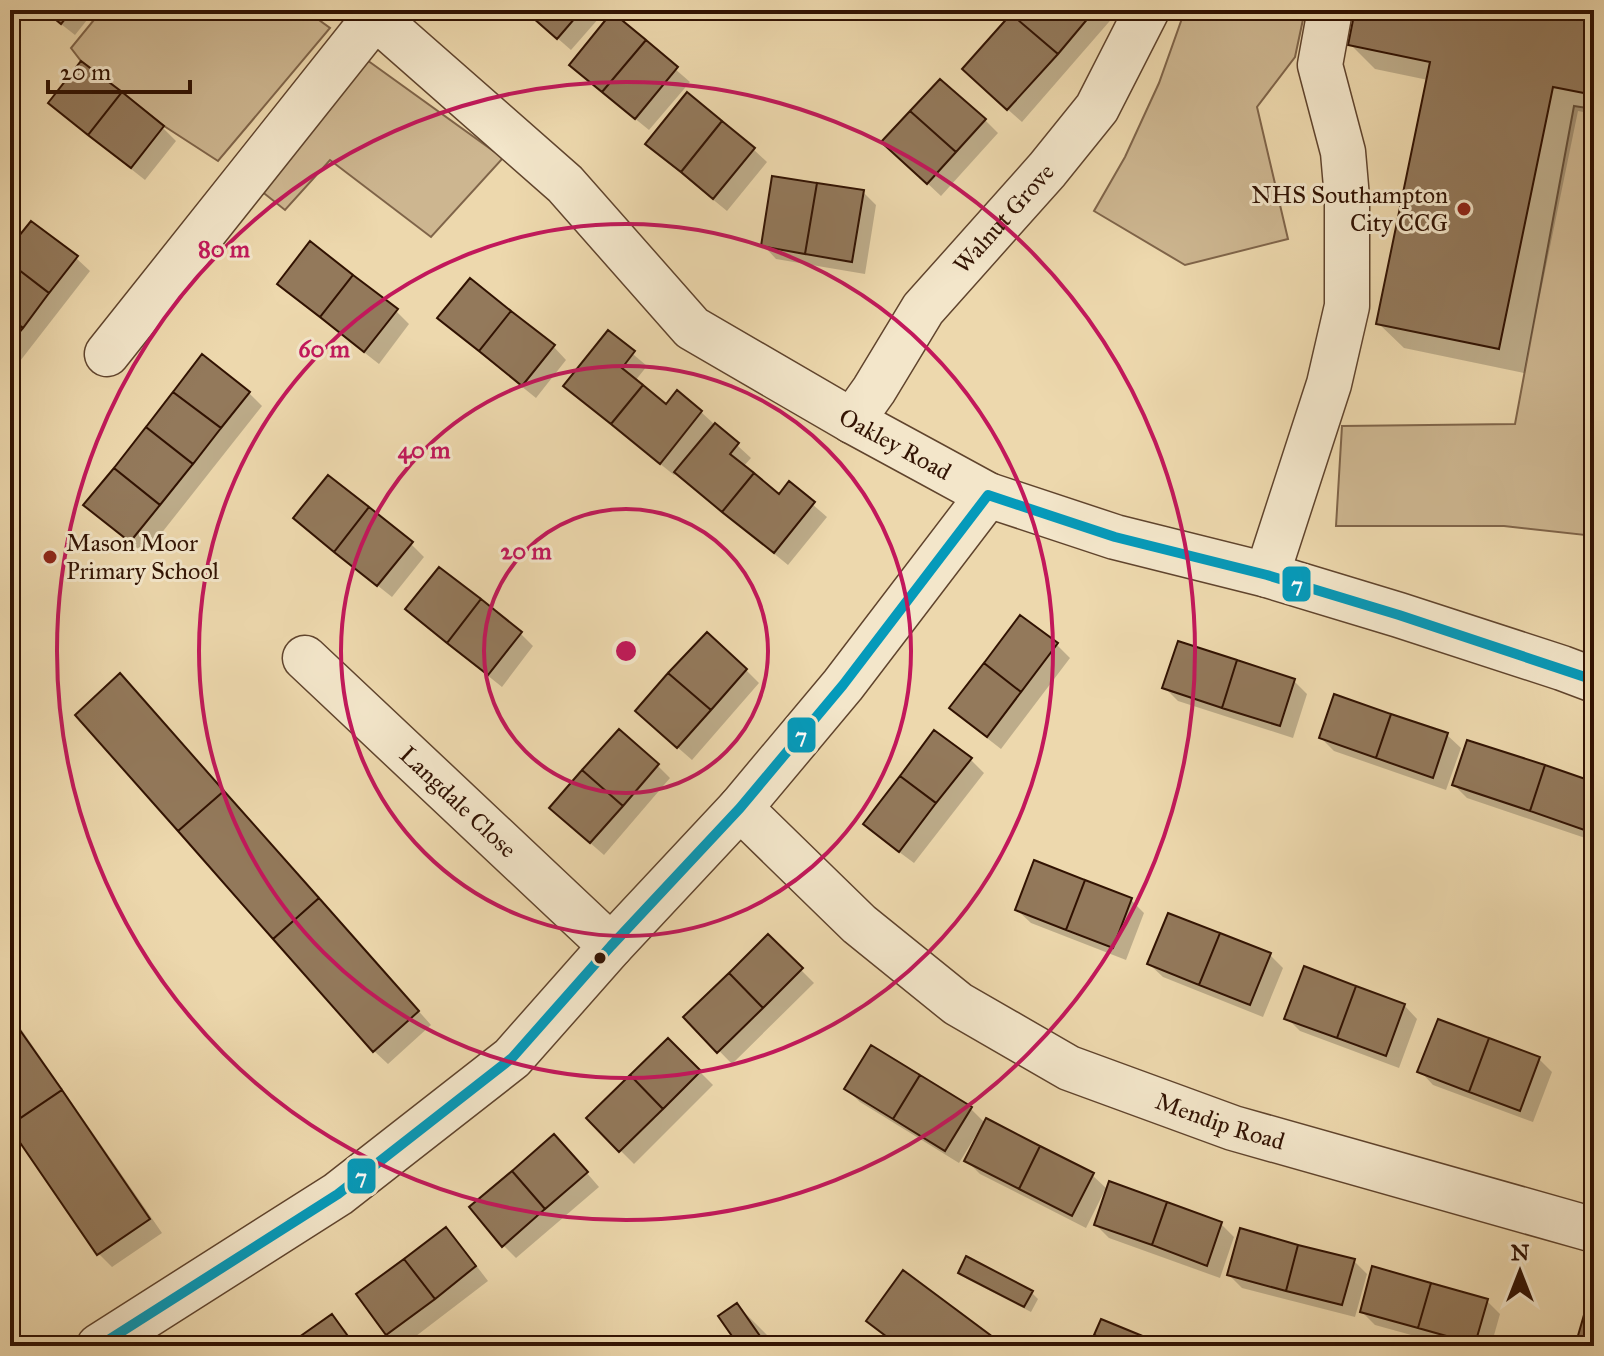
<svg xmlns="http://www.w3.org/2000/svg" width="1604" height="1356" viewBox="0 0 1604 1356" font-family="'IM FELL Great Primer',serif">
	<rect width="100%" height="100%" fill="#edd8ad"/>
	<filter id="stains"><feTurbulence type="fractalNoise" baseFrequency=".0025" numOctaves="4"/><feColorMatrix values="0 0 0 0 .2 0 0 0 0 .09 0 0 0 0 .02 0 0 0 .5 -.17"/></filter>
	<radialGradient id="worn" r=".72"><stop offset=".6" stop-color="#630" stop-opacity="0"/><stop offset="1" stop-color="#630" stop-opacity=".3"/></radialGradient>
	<path fill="#cdb690" stroke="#7f6449" stroke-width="2" d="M102,10H305L330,28L218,161L164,126L81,61L71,48Z
		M1185,10H1305L1295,57L1257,107L1288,239L1185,265L1094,211L1125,157L1159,83Z
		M360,55L503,158L431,237L330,160L285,210L255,186Z
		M1574,106L1594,109V536L1504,526H1336L1342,426L1515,424Z"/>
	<path fill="#0003" d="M43,10H95L75,35Z
		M525,10H606L571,50Z
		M1017,10H1110L1115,15L1022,122L978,83Z
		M1357,10H1594V114L1578,111L1524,373L1404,348L1378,323L1428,80L1375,69L1350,44Z
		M612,14L690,82L649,130L585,78L571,65Z
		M82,64L163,128L176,141L145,180L64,116L50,103Z
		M985,120L998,133L941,196L897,155Z
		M647,144L753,149L767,162L727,211L661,157Z
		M863,192L876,205L865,274L776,259L763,245Z
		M10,251L76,258L90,271L10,374Z
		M280,284L396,311L409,324L379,364L293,297Z
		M440,318L553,346L566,360L536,398L453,331Z
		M608,333L647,366L635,381L666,406L701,412L751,458L743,467L779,497L789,484L827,517L788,565L690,485L677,472L674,475L579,399L566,386Z
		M249,393L262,406L145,554L99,518L86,505Z
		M296,518L411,544L424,557L392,597L309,531Z
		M408,609L520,633L533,646L502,687L421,622Z
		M1021,618L1057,645L1070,658L1001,749L965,721L952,708Z
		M746,670L759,683L692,760L651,724Z
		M1294,681L1307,694L1293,738L1178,701L1164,687Z
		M133,689L431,1025L388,1064L374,1051Z
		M1447,735L1461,748L1446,790L1334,751L1321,738Z
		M971,760L984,773L914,863L879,837L866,824Z
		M657,765L670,778L604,855L565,821Z
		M1594,784V841L1467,798L1454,785Z
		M1131,900L1144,913L1126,960L1031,923L1017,910Z
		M768,937L814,983L732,1064L686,1017Z
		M1270,955L1283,968L1263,1017L1163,977L1149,964Z
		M1404,1005L1417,1019L1399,1068L1300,1031L1287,1018Z
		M10,1013L162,1233L112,1267L99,1254L10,1125Z
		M668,1040L713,1085L634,1164L588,1118Z
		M1539,1059L1552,1072L1533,1122L1433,1085L1420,1071Z
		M846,1089L971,1109L986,1124L1092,1175L1106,1188L1086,1228L980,1174L967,1161L981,1133L978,1132L959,1163L860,1102Z
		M567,1150L599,1187L516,1258L503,1245Z
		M1221,1224L1234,1237L1220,1278L1109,1238L1096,1225Z
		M445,1230L459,1243L488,1281L403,1346H400L388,1334L359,1295Z
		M1354,1261L1367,1274L1355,1317L1242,1288L1229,1275Z
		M960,1272L1032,1293L1038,1299L1031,1312L967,1279Z
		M1487,1301L1500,1314L1491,1346H1451L1375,1325L1362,1312Z
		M737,1305L770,1338L775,1346H728L737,1340Z
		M332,1317L345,1330L356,1346H290Z
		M868,1321L1001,1346H896Z
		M1096,1335L1162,1346H1115L1103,1341Z"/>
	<path fill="#93795b" stroke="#311202" stroke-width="2" d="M44,10H72L61,24Z
		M524,10H582L557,39Z
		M1014,10H1095L1058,54L1011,14Z
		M1355,10H1594V95L1553,87L1499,349L1376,324L1430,62L1348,45Z
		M612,12L646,40L602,92L569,65Z
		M1011,14L1058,54L1007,110L962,69Z
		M646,40L678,67L635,119L602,92Z
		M81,61L122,92L88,135L48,103Z
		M940,79L986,119L956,152L910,111Z
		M122,92L164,126L131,168L88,135Z
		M687,92L722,121L681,172L645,144Z
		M910,111L956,152L927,184L881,142Z
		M722,121L755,148L713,199L681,172Z
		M772,176L817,183L805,254L761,246Z
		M817,183L864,190L852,262L805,254Z
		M31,221L78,256L49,293L10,263V247Z
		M310,241L353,275L320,317L277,284Z
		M10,263L49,293L23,328L10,318Z
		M353,275L398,309L364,352L320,317Z
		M470,278L511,311L479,351L437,318Z
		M511,311L555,345L522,386L479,351Z
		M10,318L23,328L10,344Z
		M608,330L635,351L622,368L643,385L611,424L563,386Z
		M202,354L250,392L221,428L173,392Z
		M643,385L666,404L677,390L702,411L660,464L611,424Z
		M173,392L221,428L193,464L146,427Z
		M715,423L739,443L730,454L754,473L722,512L674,472Z
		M146,427L193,464L160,505L114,468Z
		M114,468L160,505L130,542L83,505Z
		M754,473L779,494L789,481L815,502L774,553L722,512Z
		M328,475L369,507L334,552L293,518Z
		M369,507L413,542L377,586L334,552Z
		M439,567L481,599L447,643L405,609Z
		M481,599L522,632L488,675L447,643Z
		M1020,615L1058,643L1021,692L984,663Z
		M707,632L747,669L711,710L668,673Z
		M1178,641L1237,660L1222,708L1162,688Z
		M1237,660L1295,679L1280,726L1222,708Z
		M984,663L1021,692L987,737L949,708Z
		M120,673L224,791L178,831L75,715Z
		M668,673L711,710L677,748L635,711Z
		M1334,694L1391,714L1376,758L1319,738Z
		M1391,714L1448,733L1433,778L1376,758Z
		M619,729L659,764L623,806L582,770Z
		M934,730L972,758L936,803L900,776Z
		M1467,740L1545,765L1530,811L1452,785Z
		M1545,765L1594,782V830L1591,829L1590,832L1530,811Z
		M582,770L623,806L590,843L549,808Z
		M900,776L936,803L899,852L863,824Z
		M224,791L319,898L273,939L178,831Z
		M1034,860L1085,880L1066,930L1015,910Z
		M1085,880L1132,898L1113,948L1066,930Z
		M319,898L419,1011L373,1052L273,939Z
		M1168,913L1220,933L1199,985L1147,964Z
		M1220,933L1271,953L1250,1005L1199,985Z
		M768,934L803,968L763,1008L729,973Z
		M1304,966L1356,986L1337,1038L1284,1019Z
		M729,973L763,1008L717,1053L683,1017Z
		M1356,986L1405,1004L1386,1056L1337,1038Z
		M10,1016L62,1090L10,1125Z
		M1438,1019L1489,1038L1469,1092L1417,1072Z
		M668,1038L701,1071L663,1109L630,1075Z
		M1489,1038L1540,1057L1520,1111L1469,1092Z
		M871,1045L920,1075L893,1119L844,1089Z
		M630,1075L663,1109L619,1152L586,1118Z
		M920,1075L972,1107L945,1151L893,1119Z
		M62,1090L150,1219L97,1255L10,1128V1125Z
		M986,1118L1040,1146L1019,1189L964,1161Z
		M554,1134L588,1172L545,1209L512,1171Z
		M1040,1146L1094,1173L1072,1216L1019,1189Z
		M512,1171L545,1209L502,1247L469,1207Z
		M1109,1181L1167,1202L1152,1245L1094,1225Z
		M1167,1202L1222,1222L1207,1266L1152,1245Z
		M446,1227L476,1266L435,1299L404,1259Z
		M1240,1228L1298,1245L1286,1291L1227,1275Z
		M1298,1245L1355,1259L1342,1305L1286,1291Z
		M966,1256L1033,1291L1024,1307L958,1273Z
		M404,1259L435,1299L386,1335L356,1294Z
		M1372,1266L1431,1283L1418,1328L1360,1312Z
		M903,1270L1005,1346H899L866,1321Z
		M1431,1283L1488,1299L1475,1344L1418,1328Z
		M737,1303L767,1346H725L734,1339L718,1316Z
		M1586,1308L1594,1310V1346H1575Z
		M332,1314L355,1346H294L292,1342Z
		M1101,1319L1167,1346H1120L1094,1335Z"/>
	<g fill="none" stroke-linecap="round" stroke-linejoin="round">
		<defs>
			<g id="minor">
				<path id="s1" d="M364,10L375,17L565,184L692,328L852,421L933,465L988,495L1115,537L1267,575L1399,615L1562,668L1594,680"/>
				<path d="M107,354L375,17"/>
				<path id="s2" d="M852,421L874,390L923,309L1047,170L1097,108L1147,10"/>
				<path d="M1267,575L1329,384L1347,306V198L1343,152L1320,65L1330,10"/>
				<path id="s3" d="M305,658L611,946"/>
				<path id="s4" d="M740,808L859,924L958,1004L1069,1068L1233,1128L1594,1230"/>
				<path d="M99,1346L338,1194L512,1058L611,946L740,808L843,685L988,495"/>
			</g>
		</defs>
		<use href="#minor" stroke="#60442d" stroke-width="47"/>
		<use href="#minor" stroke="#f3e6ca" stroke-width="44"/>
		<defs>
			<path id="bus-1" d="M99,1346L338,1194L512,1058L611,946L740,808L843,685L988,495L1115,537L1267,575L1399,615L1594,680"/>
		</defs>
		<use href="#bus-1" stroke="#f3e6ca" stroke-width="16"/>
		<use href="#bus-1" stroke="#059aba" stroke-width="10"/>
	</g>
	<g fill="none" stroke="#c2185b" stroke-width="4">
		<circle cx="626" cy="651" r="142"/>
		<circle cx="626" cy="651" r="285"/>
		<circle cx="626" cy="651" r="427"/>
		<circle cx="626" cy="651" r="569"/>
	</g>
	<g fill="#8f2418" stroke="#f3e6ca" stroke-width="3">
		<circle cx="1464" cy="209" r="8"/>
		<circle cx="50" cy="557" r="8"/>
	</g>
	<circle fill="#311202" stroke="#f3e6ca" stroke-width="3" cx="600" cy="958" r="7"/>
	<g text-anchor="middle" stroke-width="6" stroke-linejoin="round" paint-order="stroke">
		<g font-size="24" fill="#311202" stroke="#f3e6ca" text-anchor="end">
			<text x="1448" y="203">NHS Southampton<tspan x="1448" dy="28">City CCG</tspan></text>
			<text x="66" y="551" text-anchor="start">Mason Moor<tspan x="66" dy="28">Primary School</tspan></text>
		</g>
		<g font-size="24" fill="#311202" stroke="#f3e6ca">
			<text dy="8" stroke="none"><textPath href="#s2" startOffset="254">Walnut Grove</textPath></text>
			<text dy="8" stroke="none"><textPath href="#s1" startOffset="692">Oakley Road</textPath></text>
			<text dy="8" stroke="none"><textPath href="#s3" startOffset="210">Langdale Close</textPath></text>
			<text dy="8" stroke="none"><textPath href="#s4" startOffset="582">Mendip Road</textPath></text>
		</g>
	</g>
	<circle cx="626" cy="651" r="12" fill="#c2185b" stroke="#f3e6ca" stroke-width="4"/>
	<g font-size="24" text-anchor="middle" font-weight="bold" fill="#c2185b" stroke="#f3e6ca" stroke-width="6" stroke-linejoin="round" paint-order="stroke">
		<text x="224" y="257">80 m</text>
		<text x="324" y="357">60 m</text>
		<text x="424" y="458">40 m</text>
		<text x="526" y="559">20 m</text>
	</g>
	<g stroke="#f3e6ca" stroke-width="3">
		<rect x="1281" y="565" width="31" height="38" rx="8" fill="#059aba"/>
		<rect x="786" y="716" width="31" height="38" rx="8" fill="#059aba"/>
		<rect x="346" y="1157" width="31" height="38" rx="8" fill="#059aba"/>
	</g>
	<g font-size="22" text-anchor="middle" font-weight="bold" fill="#fff">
		<text x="1297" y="592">7</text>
		<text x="801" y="743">7</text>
		<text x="361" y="1184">7</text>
	</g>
	<rect width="1604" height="1356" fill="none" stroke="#edd8ad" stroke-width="40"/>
	<rect x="12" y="12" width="1580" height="1332" fill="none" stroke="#311202" stroke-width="4"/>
	<rect x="20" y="20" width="1564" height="1316" fill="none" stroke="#311202" stroke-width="2"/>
	<g transform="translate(1520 1272)" stroke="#f3e6ca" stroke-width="6" paint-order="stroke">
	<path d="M0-6L14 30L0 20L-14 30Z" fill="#311202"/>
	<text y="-12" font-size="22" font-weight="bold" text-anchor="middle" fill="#311202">N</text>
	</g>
	<path d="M48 80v12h142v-12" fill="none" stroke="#311202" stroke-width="4"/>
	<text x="60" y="80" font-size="24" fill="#311202" stroke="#f3e6ca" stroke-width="6" paint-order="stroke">20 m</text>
	<rect width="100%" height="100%" filter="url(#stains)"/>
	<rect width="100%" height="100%" fill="url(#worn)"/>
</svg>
